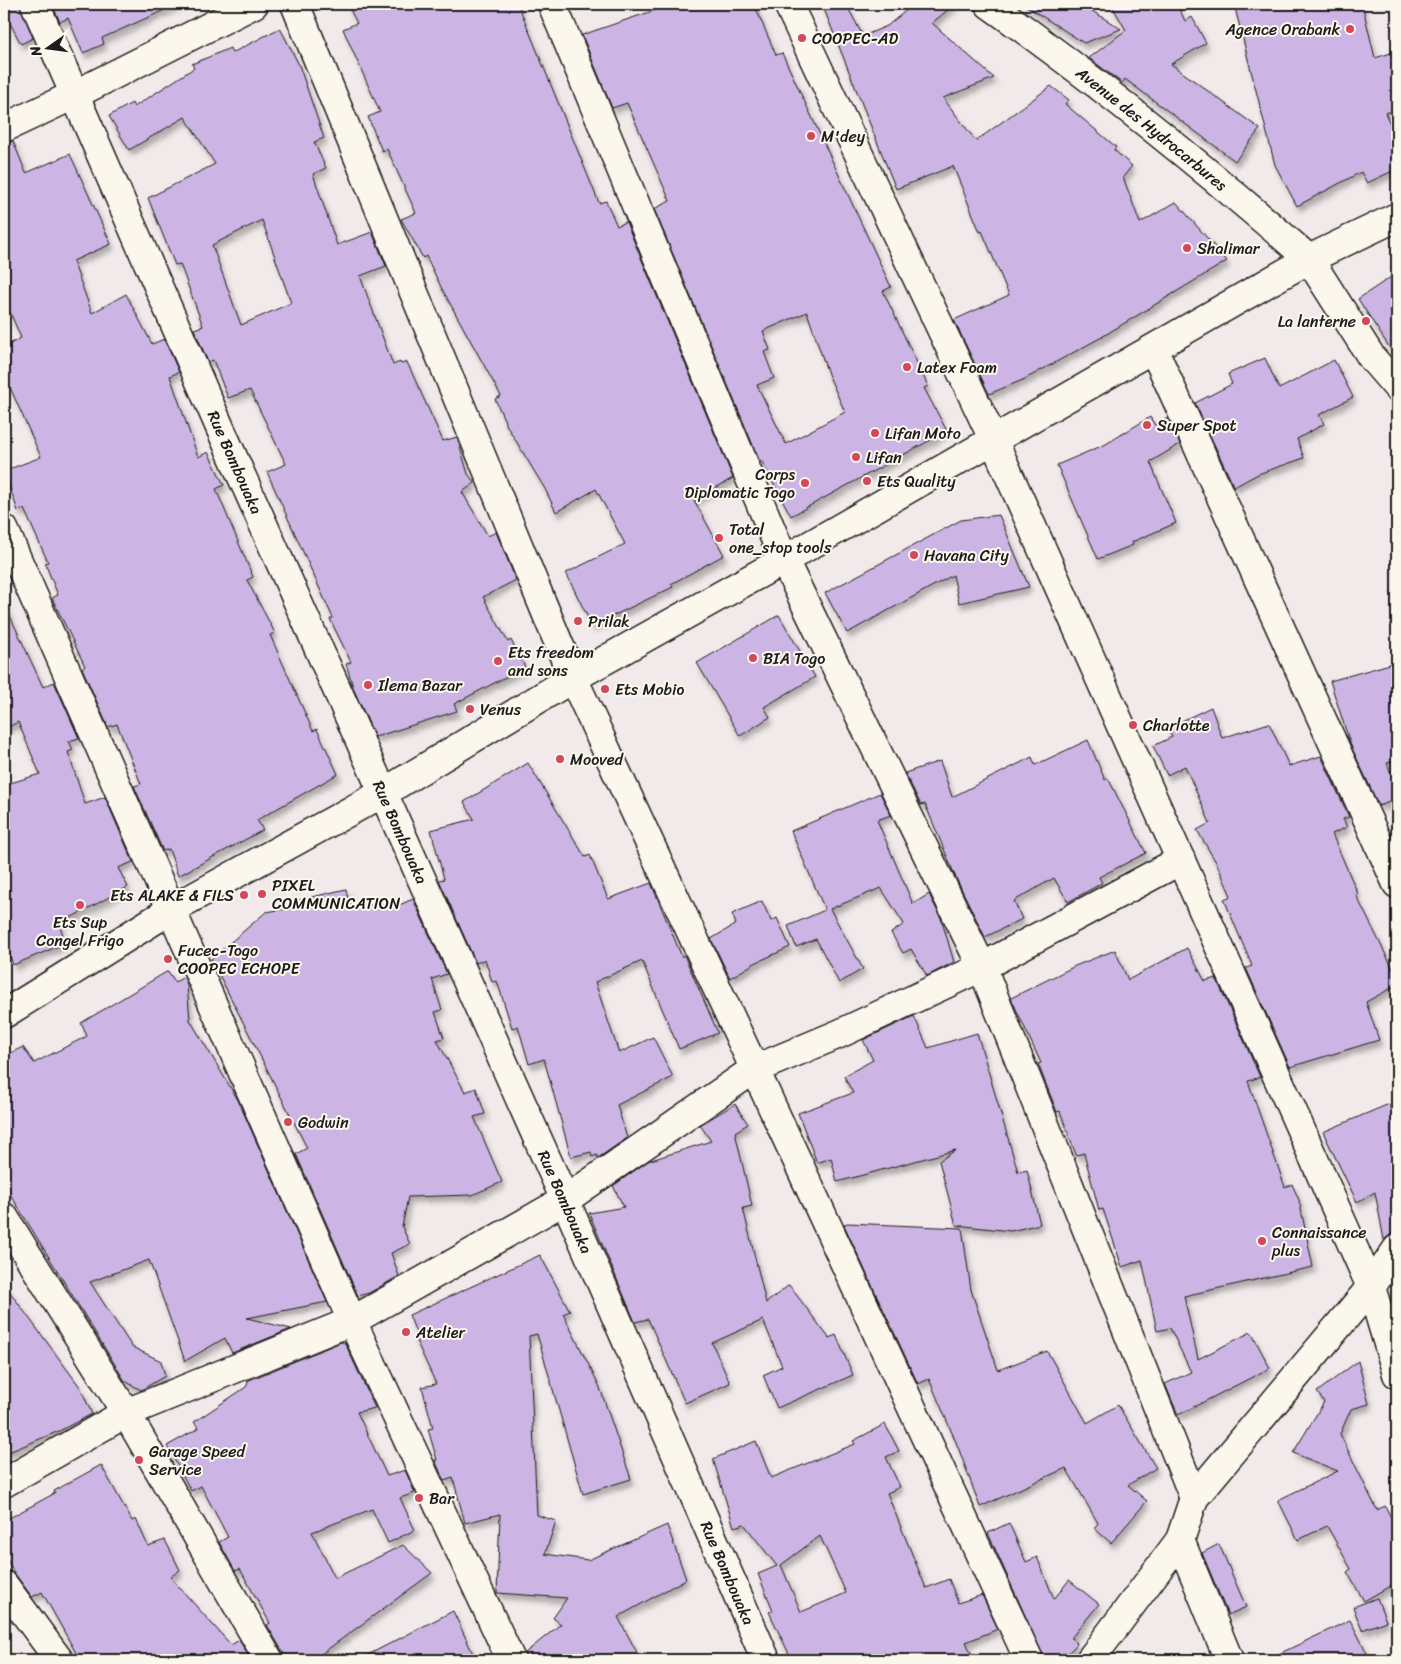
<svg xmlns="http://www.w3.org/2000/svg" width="1401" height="1664" viewBox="0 0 1401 1664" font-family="Sriracha,sans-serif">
	<defs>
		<filter id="shadow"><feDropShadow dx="3" dy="5.5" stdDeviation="2.5" flood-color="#0004"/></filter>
	</defs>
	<rect width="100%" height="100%" fill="#f2eaea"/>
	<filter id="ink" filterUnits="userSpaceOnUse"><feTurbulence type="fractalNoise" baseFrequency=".02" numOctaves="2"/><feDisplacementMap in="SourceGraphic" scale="10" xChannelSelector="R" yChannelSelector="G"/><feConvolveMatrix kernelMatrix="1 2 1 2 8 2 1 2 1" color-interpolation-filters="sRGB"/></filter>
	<g filter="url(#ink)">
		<path fill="#ccb4e4" stroke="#1c1c1c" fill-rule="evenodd" filter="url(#shadow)" d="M4,4H20L33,38L21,44L4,12Z
			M52,4H178L102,38L104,44L83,53L68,18L60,22Z
			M347,4H518L599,203L606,201L617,226L626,222L733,478L694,500L724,555L671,584L673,587L592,626L566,573L625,544L596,489L556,512L545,489L507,426L495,399L501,396L442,289L426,256L423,258L401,219L416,213L387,149L382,151L368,117L380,112L343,29L357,23Z
			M673,4H754L776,55L782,53L891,287L883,291L928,386L924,388L947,431L791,516L762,462H760L654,209L670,201L627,103L612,108L582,35ZM807,312L828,374L845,412L786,444L757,385L774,378L764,352L770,350L763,331Z
			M822,4H846L863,36L887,26L914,4H955L932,23L994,78L943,98L976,141L1051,86L1069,100L1065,104L1116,147L1114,150L1132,166L1123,177L1140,223L1176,202L1227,261L1100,338L1025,379L989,394L954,320L1009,295L982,231L980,232L953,166L896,189Z
			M1023,4H1081L1121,29L1084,43Z
			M1111,4H1177L1185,21L1192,17L1206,43L1171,64L1260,129L1235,161L1125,79L1122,83L1089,58L1126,30Z
			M1234,4H1362L1375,58L1391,53L1397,78V110L1385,113L1397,139V169L1367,183L1361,172L1297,206L1275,165Z
			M280,28L299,65L324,138L314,142L326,168L313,174L337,245L372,232L386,266L360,276L393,365L400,362L401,364L407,362L443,441L457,437L468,474L475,483L462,492L488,536L496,532L516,580L483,597L508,642L511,640L525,667L454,704L457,711L375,737L354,690L346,664L351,662L330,619L333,618L267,472L286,464L250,390L228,398L213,360L208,362L194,329L203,326L180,264L175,265L148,198L215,164L185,117L129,150L109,116L132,103L134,107L194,68L192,64L230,48L232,53ZM262,220L291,303L241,325L212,245Z
			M13,141L26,173L70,154L111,244L73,261L92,313L126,294L152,344L164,339L179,372L170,376L198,457L208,452L224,485L216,489L253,577L247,580L275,633L270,635L313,731L317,729L338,774L257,820L263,830L178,876L169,849L163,851L134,786L141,784L117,724L108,727L82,668L85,666L52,598L58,595L45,563L48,562L24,509L18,511L4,471L41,457L4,374V347L21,338L4,298V143Z
			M1397,273V359L1358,299Z
			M1265,358L1279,389L1334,360L1353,397L1319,415L1324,424L1297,439L1304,458L1258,474L1234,487L1195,403L1232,384L1228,374Z
			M1150,417L1155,425L1168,418L1180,444L1150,462L1176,523L1132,542L1133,545L1098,559L1057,465L1106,444Z
			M999,515L1029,587L959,603L953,575L847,633L825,593L961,520Z
			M4,603L43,687L54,682L79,738L69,741L73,750L68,752L85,804L105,797L133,862L118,868L128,887L59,924L66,943L13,965L4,938V785L40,774L18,722L4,729Z
			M779,615L815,677L764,707L770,717L740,736L697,663Z
			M1397,662V760L1387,763L1397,789V799L1379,806L1351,746L1330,681Z
			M1211,707L1222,738L1269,723L1289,766L1321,756L1349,817L1343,819L1347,827L1332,834L1358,894L1356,895L1397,977V985L1366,1002L1379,1040L1290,1067L1246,968L1252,966L1224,899L1231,896L1217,864L1197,830L1210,823L1185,766L1167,775L1153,746L1172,737L1167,728Z
			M1088,740L1105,780L1108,778L1146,853L1099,877L1102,883L1068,902L1054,878L1014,901L1022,919L985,937L956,878L925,804L921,805L905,773L940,761L952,797L1032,757L1035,765Z
			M528,763L585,857L590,855L608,899L651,883L682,957L684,955L718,1033L679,1049L642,961L595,982L619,1053L653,1037L673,1077L617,1105L627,1138L598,1158L597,1155L592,1157L591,1152L571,1157L544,1059L529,1064L518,1026L512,1028L497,981L492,982L485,959L476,963L439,880L444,879L431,830L474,819L464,802Z
			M880,793L891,815L877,820L913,904L929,894L941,918L954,962L927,976L911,949L903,953L891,933L904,924L881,888L830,909L863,969L839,983L816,939L796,947L788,926L825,910L791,831Z
			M346,889L349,904L397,906L413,899L447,974L432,979L442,1010L435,1012L444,1038L437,1040L465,1092L476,1088L485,1114L474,1117L502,1182L472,1195L408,1197L402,1227L410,1244L391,1253L399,1276L369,1293L358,1296L296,1154L307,1148L211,959L266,912L296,907L295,901Z
			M762,901L771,921L777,918L790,947L755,963L730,978L711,939L736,924L732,914Z
			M1187,948L1205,981L1216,978L1260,1077L1248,1081L1285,1187L1292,1184L1299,1200L1313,1267L1184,1296L1198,1359L1251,1332L1270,1368L1178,1415L1165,1384L1191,1372L1170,1328L1157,1331L1142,1260L1122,1267L1103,1209L1099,1210L1084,1153L1076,1155L1060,1111L1057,1112L1038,1064L1041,1063L1011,998L1075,966L1115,950L1128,980Z
			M168,971L175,982L184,977L187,985L190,1020L238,1100L327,1302L247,1318L291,1329L232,1353L225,1338L185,1361L149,1260L90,1282L132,1347L161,1361L165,1376L141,1390L125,1381L4,1184V1056L23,1047L34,1063L87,1036L81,1023Z
			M914,1016L928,1048L977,1033L1018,1172L1027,1170L1040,1224L1011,1231L956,1225L939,1161L956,1150L837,1182L831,1158L817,1163L798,1113L853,1093L844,1076L873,1060L863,1040Z
			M735,1104L748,1124L735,1132L752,1206L743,1208L766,1303L789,1285L829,1338L836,1335L853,1375L777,1408L763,1375L782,1366L763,1320L712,1343L730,1383L685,1403L648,1319L635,1322L589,1213L624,1207L613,1186L648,1161L711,1141L700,1125Z
			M1389,1104L1397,1125V1234L1390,1235L1384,1240L1375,1192L1357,1202L1323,1132Z
			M847,1223L962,1228L971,1290L998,1370L1047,1351L1087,1423L1118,1405L1156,1468L1128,1485L1147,1501L1111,1543L1094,1528L1098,1523L1066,1468L980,1507L958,1447L929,1379L918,1384L844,1225Z
			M540,1255L570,1311L563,1314L599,1385L631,1479L583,1494L537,1334L529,1336L537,1515L556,1521L545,1554L588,1560L667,1525L686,1579L618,1617L641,1660H526L525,1653L561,1624L553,1618L567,1598L497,1593L500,1514L465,1523L453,1478L444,1481L435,1460H437L428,1429L433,1428L422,1387L436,1384L414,1336L417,1335L409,1315Z
			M4,1284L80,1387L92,1414L59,1431L4,1454Z
			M341,1342L345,1343L375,1408L357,1412L387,1476L405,1470L415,1493L400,1498L415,1530L388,1543L372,1509L312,1532L335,1578L403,1545L432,1573L313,1660H285L283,1652L267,1625L270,1623L240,1569L235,1571L219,1542L228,1537L201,1486L191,1491L167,1446L199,1428L194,1422L246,1387L248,1383L247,1381Z
			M1358,1361L1369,1404L1351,1409L1340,1434L1377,1510L1385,1506L1397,1529V1582L1364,1601L1347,1572L1351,1569L1327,1526L1298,1540L1278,1500L1338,1471L1293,1453L1324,1402L1317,1392Z
			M885,1424L899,1451L886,1457L900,1487L887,1493L926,1588L949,1579L958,1603L982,1595L998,1629L966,1642L974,1660H792L769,1612L773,1610L758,1574L777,1566L744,1524L734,1527L713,1459L756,1441L771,1478L855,1444L853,1441ZM820,1536L846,1593L801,1612L781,1565Z
			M101,1465L132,1521L136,1519L148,1546L165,1540L180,1570L170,1577L231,1645L239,1640L251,1660H80L42,1592L32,1597L15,1574L4,1554V1521L55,1493L54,1491Z
			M1009,1523L1026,1562L1037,1557L1054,1599L1069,1580L1099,1604L1071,1638L1077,1644L1061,1660H1045L988,1533Z
			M1219,1544L1246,1607L1228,1615L1202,1553Z
			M1377,1598L1386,1621L1362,1630L1353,1607Z
			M453,1611L476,1660H358Z
			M1350,1620L1367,1653L1352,1660H1266Z"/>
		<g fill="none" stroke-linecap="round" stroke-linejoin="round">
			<defs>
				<g id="minor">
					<path id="s1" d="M35,4L221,430L565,1200L766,1660"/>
					<path d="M295,4L573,678L1029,1660"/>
					<path d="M552,4L784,560L982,967L1194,1498"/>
					<path d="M4,128L74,95L254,4"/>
					<path d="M1309,259L1372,358L1397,387"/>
					<path d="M1154,350L1397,884"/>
					<path d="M993,439L1371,1287L1397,1374"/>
					<path d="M4,529L352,1321L511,1660"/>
					<path d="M4,1217L126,1413L269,1660"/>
					<path d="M4,1483L126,1413L352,1321L565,1200L753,1070L839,1034L982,967L1181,860"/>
					<path d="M1180,1540L1229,1660"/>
					<path d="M4,1585L59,1660"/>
					<path d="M1090,1660L1180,1540L1194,1498L1371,1287L1397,1249"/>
				</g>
				<g id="major">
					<path d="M788,4L993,439"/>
					<path id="s2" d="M989,4C1100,83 1207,170 1309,259"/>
					<path d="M4,1014L172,909L383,793L573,678L784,560L1309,259L1397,217"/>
				</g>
			</defs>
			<use href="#minor" stroke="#1c1c1c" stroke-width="31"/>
			<use href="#major" stroke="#1c1c1c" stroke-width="31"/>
			<use href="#minor" stroke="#fbf7ec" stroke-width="28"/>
			<use href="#major" stroke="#fbf7ec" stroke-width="28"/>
		</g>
	</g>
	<g fill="#d1495b" stroke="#fbf7ec" stroke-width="2">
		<circle cx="1350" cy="29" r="5"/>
		<circle cx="802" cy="38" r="5"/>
		<circle cx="811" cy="136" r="5"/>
		<circle cx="1187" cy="248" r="5"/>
		<circle cx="1366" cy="321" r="5"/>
		<circle cx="907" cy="367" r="5"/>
		<circle cx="1147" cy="425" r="5"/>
		<circle cx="875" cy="433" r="5"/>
		<circle cx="856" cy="457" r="5"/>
		<circle cx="867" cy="481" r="5"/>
		<circle cx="805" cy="483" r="5"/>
		<circle cx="719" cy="538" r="5"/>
		<circle cx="914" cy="555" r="5"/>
		<circle cx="578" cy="621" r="5"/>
		<circle cx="753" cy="658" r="5"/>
		<circle cx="498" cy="661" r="5"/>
		<circle cx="368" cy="685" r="5"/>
		<circle cx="605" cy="689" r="5"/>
		<circle cx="470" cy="709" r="5"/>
		<circle cx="1133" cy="725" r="5"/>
		<circle cx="560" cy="759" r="5"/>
		<circle cx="262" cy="894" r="5"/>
		<circle cx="244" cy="895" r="5"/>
		<circle cx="80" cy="905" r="5"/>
		<circle cx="168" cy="959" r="5"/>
		<circle cx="288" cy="1122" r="5"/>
		<circle cx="1262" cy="1241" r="5"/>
		<circle cx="406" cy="1332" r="5"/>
		<circle cx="139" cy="1460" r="5"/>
		<circle cx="419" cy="1498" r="5"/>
	</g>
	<g text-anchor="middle" stroke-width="4" stroke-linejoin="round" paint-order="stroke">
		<g font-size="16" fill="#1c1c1c" stroke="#fbf7ec" text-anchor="start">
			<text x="1340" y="35" text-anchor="end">Agence Orabank</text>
			<text x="812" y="44">COOPEC-AD</text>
			<text x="821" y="142">M'dey</text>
			<text x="1197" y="254">Shalimar</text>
			<text x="1356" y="327" text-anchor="end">La lanterne</text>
			<text x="917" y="373">Latex Foam</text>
			<text x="1157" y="431">Super Spot</text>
			<text x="885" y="439">Lifan Moto</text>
			<text x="866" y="463">Lifan</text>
			<text x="795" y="480" text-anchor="end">Corps<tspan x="795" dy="18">Diplomatic Togo</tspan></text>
			<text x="877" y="487">Ets Quality</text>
			<text x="729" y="535">Total<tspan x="729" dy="18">one_stop tools</tspan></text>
			<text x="924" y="561">Havana City</text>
			<text x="588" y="627">Prilak</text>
			<text x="508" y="658">Ets freedom<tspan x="508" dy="18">and sons</tspan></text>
			<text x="763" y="664">BIA Togo</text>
			<text x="378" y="691">Ilema Bazar</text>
			<text x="615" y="695">Ets Mobio</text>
			<text x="480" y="715">Venus</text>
			<text x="1143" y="731">Charlotte</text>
			<text x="570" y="765">Mooved</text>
			<text x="272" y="891">PIXEL<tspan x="272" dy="18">COMMUNICATION</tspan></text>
			<text x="234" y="901" text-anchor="end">Ets ALAKE &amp; FILS</text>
			<text x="80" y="928" text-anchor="middle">Ets Sup<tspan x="80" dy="18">Congel Frigo</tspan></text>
			<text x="178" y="956">Fucec-Togo<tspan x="178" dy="18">COOPEC ECHOPE</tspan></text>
			<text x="298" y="1128">Godwin</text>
			<text x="1272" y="1238">Connaissance<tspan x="1272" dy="18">plus</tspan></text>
			<text x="416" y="1338">Atelier</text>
			<text x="149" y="1457">Garage Speed<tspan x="149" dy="18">Service</tspan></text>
			<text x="429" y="1504">Bar</text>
		</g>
		<g font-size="16" fill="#1c1c1c" stroke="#fbf7ec">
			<text dy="6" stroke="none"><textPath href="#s2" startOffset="205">Avenue des Hydrocarbures</textPath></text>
			<text dy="6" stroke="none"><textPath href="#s1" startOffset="500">Rue Bombouaka</textPath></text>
			<text dy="6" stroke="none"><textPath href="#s1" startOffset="905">Rue Bombouaka</textPath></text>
			<text dy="6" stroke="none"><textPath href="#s1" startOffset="1310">Rue Bombouaka</textPath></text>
			<text dy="6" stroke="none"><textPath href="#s1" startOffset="1715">Rue Bombouaka</textPath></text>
		</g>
	</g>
	<rect width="1401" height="1664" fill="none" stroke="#fbf7ec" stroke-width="20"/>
	<rect x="10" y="10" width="1381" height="1644" fill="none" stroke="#1c1c1c" stroke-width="2" filter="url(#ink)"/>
	<g transform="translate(48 48) rotate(256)" stroke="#fbf7ec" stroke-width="4" paint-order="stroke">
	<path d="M0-4L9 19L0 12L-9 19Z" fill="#1c1c1c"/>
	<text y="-8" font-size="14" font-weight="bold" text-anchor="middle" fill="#1c1c1c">N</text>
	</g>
</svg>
